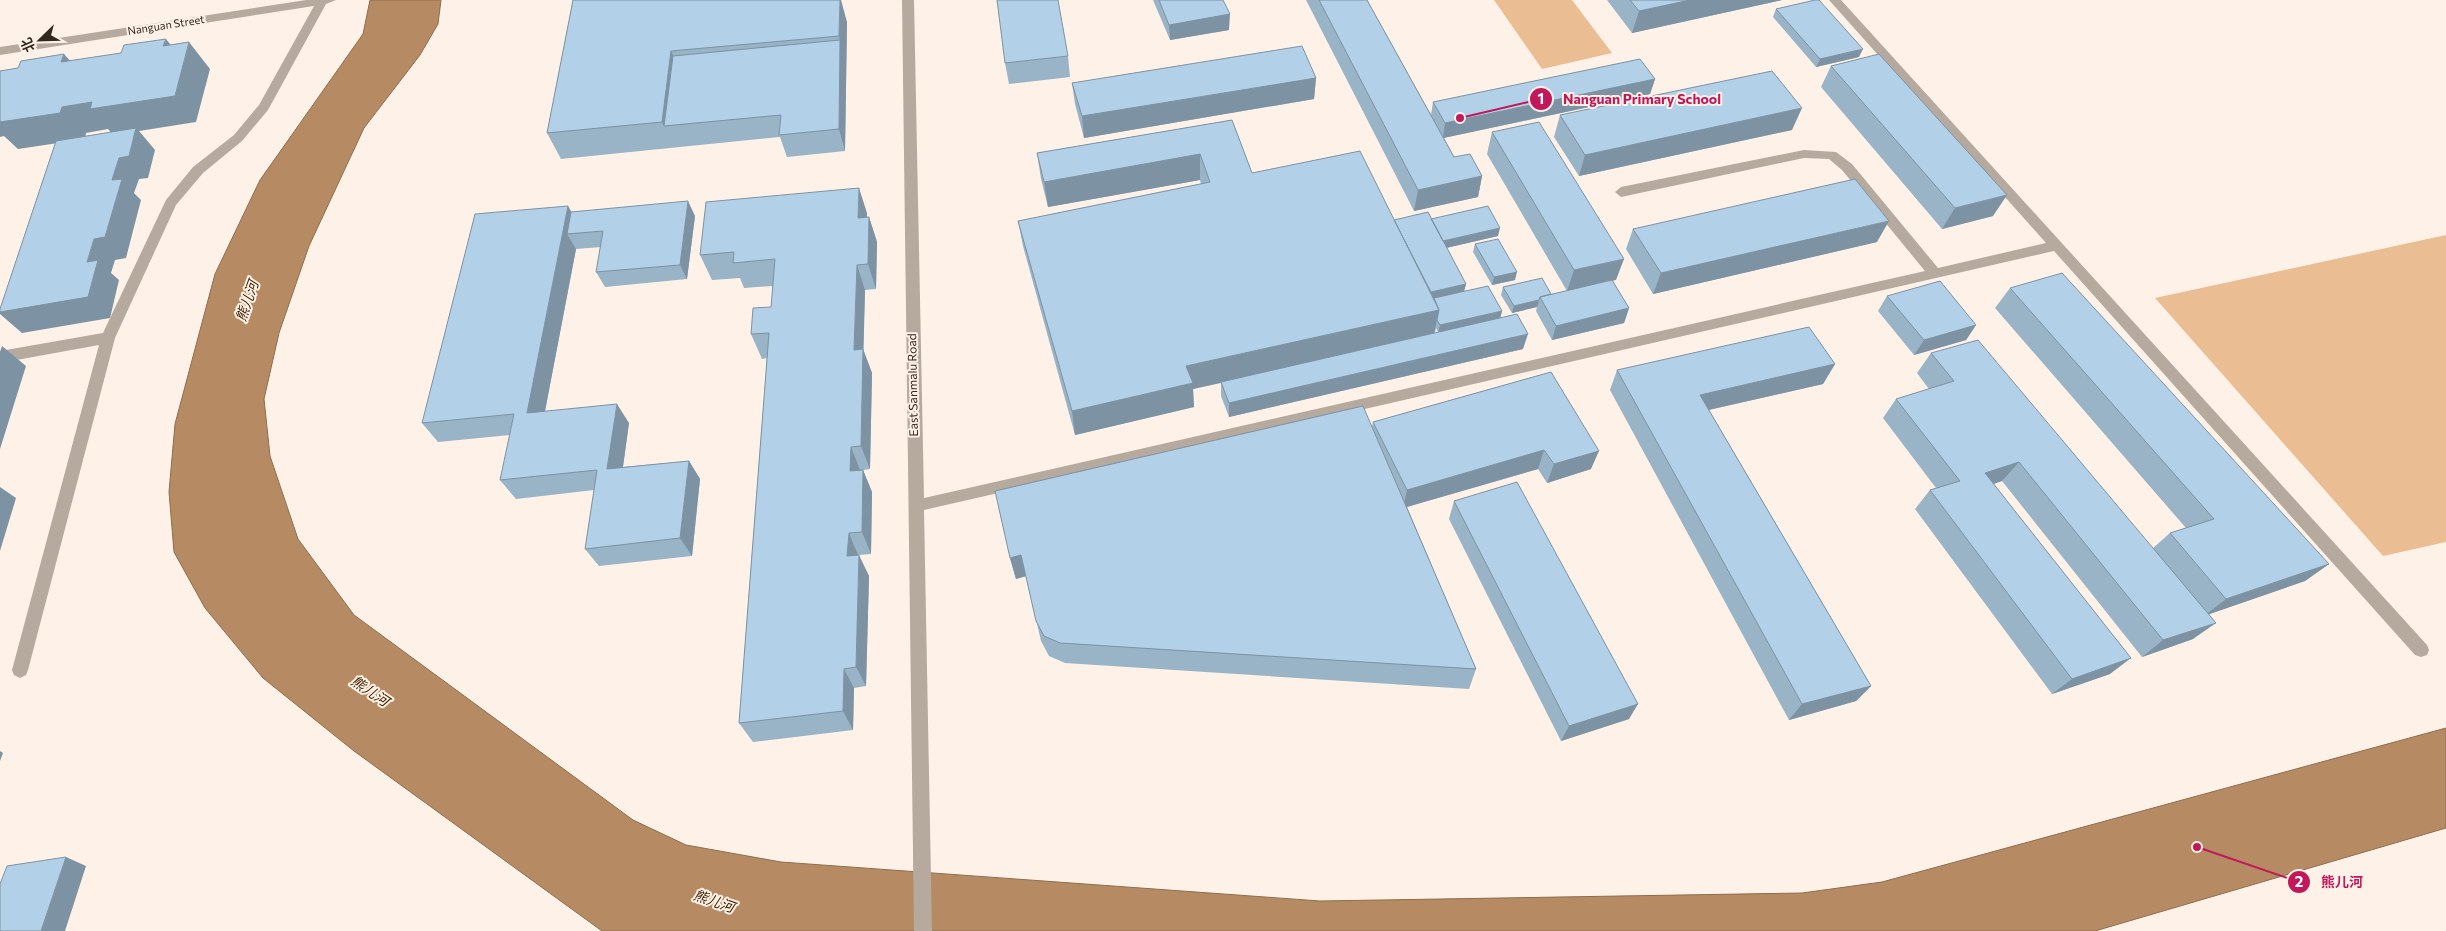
<svg xmlns="http://www.w3.org/2000/svg" width="2446" height="931" viewBox="0 0 2446 931" font-family="Commissioner,'Noto Sans SC',sans-serif">
	<rect width="100%" height="100%" fill="#fef2e8"/>
	<path fill="#eabd93" d="M1494,0H1572L1612,53L1542,69Z
		M2446,235V542L2383,556L2155,298Z"/>
	<path fill="#b68b63" stroke="#8e6d4e" d="M370,0H441L438,24L420,55L364,128L309,246L279,333L264,399L270,456L298,539L354,615L633,820L686,845L781,862L1320,901L1802,893L1882,882L2446,728V828L2095,931H602L354,751L263,678L205,608L174,552L169,492L175,424L215,274L260,180L363,34Z"/>
	<g fill="none" stroke-linecap="round" stroke-linejoin="round">
		<path fill="#b6aa9f" fill-rule="evenodd" d="M306,0H336L326,4L268,110L242,141L203,173L176,205L115,338L28,670L26,675L20,678L14,675L12,670L99,345L0,363V351L103,333L166,200L193,167L234,135L259,105L314,6L0,55V47Z
			M902,0H914L924,498L1925,271L1842,170L1829,159L1804,158L1621,197L1615,192L1621,187L1804,150L1836,152L1852,164L1938,268L2046,243L1829,0H1841L2427,645L2429,650L2427,655L2421,657L2415,655L2054,251L924,510L932,931H914Z"/>
	</g>
	<path fill="#99b3c7" fill-rule="evenodd" d="M573,0L847,22L845,151L787,157L780,137L561,159L547,133Z
		M1153,0H1223L1229,30L1170,40Z
		M1306,0H1367L1431,115L1433,102L1655,79L1650,94L1444,138L1454,157L1482,176L1478,197L1414,211Z
		M1607,0H1782L1632,33Z
		M1776,9L1859,57L1816,67L1773,17Z
		M1068,56L1070,77L1009,84L1005,63Z
		M1831,66L1993,216L1942,229L1821,87Z
		M1316,78L1314,99L1084,138L1075,104L1072,83Z
		M1560,115L1792,130L1579,176L1554,137Z
		M1232,120L1252,173L1394,220L1431,219L1498,236L1446,248L1466,284L1464,291L1502,311L1500,318L1523,349L1229,417L1221,396V383L1193,389L1194,407L1075,435L1023,246L1018,221L1201,184L1200,180L1048,207L1041,179L1037,153ZM1436,328L1438,332L1435,333Z
		M1492,132L1616,280H1612L1629,308L1624,323L1552,340L1536,311L1537,307L1512,313L1501,295L1503,287L1551,294L1567,291L1487,154Z
		M568,206L571,212L695,216L687,279L605,287L596,272L601,247L576,249L545,411L629,423L623,467L689,461L700,479L692,556L599,566L585,549L594,490L516,499L500,480L510,435L438,442L422,423Z
		M867,213V217H869L877,242L876,289L865,290L863,349L872,373L870,469L863,470L872,492L871,554L858,555L869,576L866,686L854,688L853,730L753,742L739,723L767,358L762,359L751,334L771,307L773,286L744,288L740,278L712,280L700,255Z
		M1633,229L1877,242L1653,294L1626,249Z
		M1475,244L1515,280L1492,285L1473,252Z
		M2010,288L2329,564L2305,581L2209,614L2193,639L2142,657L2002,481L1994,484L2110,674L2052,694L1915,509L1930,490L1936,488L1883,418L1896,399L1929,389L1917,373L1931,353L2153,548L2170,533L2186,528L1995,308Z
		M1887,296L1976,325L1966,340L1914,355L1878,311Z
		M1835,364L1823,384L1709,410L1871,686L1856,701L1789,720L1610,390L1617,370Z
		M1551,372L1591,469L1547,483L1538,469L1407,507L1476,669L1469,689L1065,663L1049,656L1041,641L1026,576L1016,579L1010,558L1372,427L1373,422Z
		M1454,501L1629,719L1561,741L1449,519Z"/>
	<path fill="#7d92a2" d="M840,0H841L847,22L845,151L839,129L840,40L839,36Z
		M1690,0H1782L1632,33L1639,11Z
		M1230,14L1229,30L1170,40L1169,25Z
		M166,39L184,62L189,42L210,69L196,122L139,131L155,150L148,178L139,179L134,193L141,200L126,258L115,260L111,273L119,280L110,318L22,333L0,314V312L87,262L112,180L113,135L108,129L86,133L85,139L18,149L4,136L0,137V108L62,107L163,46Z
		M1863,49L1859,57L1816,67L1820,59Z
		M671,51L682,78L664,126L662,122Z
		M64,54L87,80L61,62Z
		M1316,78L1314,99L1084,138L1082,116Z
		M1655,79L1650,94L1443,138L1445,123Z
		M1802,108L1792,130L1579,176L1585,155Z
		M1200,154V180L1048,207L1044,182Z
		M1482,176L1478,197L1414,211L1418,190Z
		M859,188L867,213L866,243L858,218Z
		M2007,195L1993,216L1942,229L1955,208Z
		M688,201L695,216L687,279L680,265Z
		M568,206L580,227L567,234L576,249L541,432L527,413Z
		M869,217L877,242L876,289L868,264Z
		M1889,221L1877,242L1653,294L1661,273Z
		M1500,228L1498,236L1437,250L1439,242Z
		M1624,259L1616,280L1567,291L1574,270Z
		M857,265L865,290L863,370V349L872,373L870,469L861,446L854,350Z
		M1517,272L1515,280L1492,285L1494,277Z
		M1466,284L1462,299L1430,307L1428,293Z
		M1539,300L1537,307L1512,313L1514,306Z
		M1629,308L1624,323L1552,340L1556,326Z
		M1439,310L1434,334L1193,389L1194,407L1075,435L1072,411L1186,366Z
		M1502,311L1500,319L1438,333L1440,325Z
		M1976,325L1966,340L1914,355L1924,340Z
		M1528,334L1523,349L1229,417V403Z
		M2,346L26,366L0,449V352Z
		M1835,364L1823,384L1690,414L1700,395Z
		M617,404L629,423L620,488L607,469Z
		M851,447L860,470L850,471Z
		M1544,450L1538,469L1403,508L1407,490Z
		M1599,451L1591,469L1547,483L1554,464Z
		M689,461L700,479L692,556L680,538Z
		M2019,462L2002,481L1969,491L1985,473Z
		M863,470L872,492L871,554L862,532Z
		M0,487L16,498L0,551Z
		M849,533L858,555L847,556Z
		M859,555L869,576L866,686L856,667Z
		M1021,555L1026,576L1016,579L1010,558Z
		M2329,564L2305,581L2204,616L2226,599Z
		M2216,623L2193,639L2142,657L2163,640Z
		M2131,658L2110,674L2052,694L2072,679Z
		M844,669L854,688L853,730L843,711Z
		M1871,686L1856,701L1789,720L1802,704Z
		M1638,704L1629,719L1561,741L1569,726Z
		M0,751L3,753L0,761Z
		M66,857L86,866L65,931H41Z"/>
	<path fill="#b2d0e7" stroke="#7d92a2" d="M573,0H840L839,36L671,51L662,122L547,133Z
		M997,0H1058L1068,56L1005,63Z
		M1159,0H1223L1230,14L1169,25Z
		M1319,0H1367L1454,157L1470,154L1482,176L1418,190Z
		M1630,0H1690L1639,11Z
		M1815,0H1819L1863,49L1820,59L1776,9Z
		M166,39L163,46L189,42L175,96L90,109L92,102L62,107L60,113L0,122V71L18,68L21,61L64,54L61,62L121,53L124,45Z
		M840,40L839,129L779,135L781,115L664,126L673,56Z
		M1302,46L1316,78L1082,116L1072,83Z
		M1879,54L2007,195L1955,208L1831,66Z
		M1640,59L1655,79L1445,123L1433,102Z
		M1772,71L1802,108L1585,155L1560,115Z
		M1232,120L1252,173L1360,151L1439,310L1186,366L1193,383L1072,411L1018,221L1210,182L1200,154L1044,182L1037,153Z
		M1539,122L1624,259L1574,270L1492,132Z
		M136,128L129,156L119,158L112,180L122,179L105,237L94,239L87,262L98,260L88,297L0,312V309L56,141Z
		M1855,179L1889,221L1661,273L1633,229Z
		M859,188L858,218L869,217L868,264L857,265L854,350L863,349L861,446L851,447L850,471L863,470L862,532L849,533L847,556L859,555L856,667L844,669L843,711L739,723L769,333L751,334L753,308L771,307L775,259L733,263L734,252L700,255L706,202Z
		M688,201L680,265L596,272L603,231L567,234L571,212Z
		M568,206L527,413L617,404L607,469L689,461L680,538L585,549L597,470L500,480L514,414L422,423L475,214Z
		M1488,206L1500,228L1443,241L1431,219Z
		M1428,212L1466,284L1431,292L1394,220Z
		M1498,239L1517,272L1494,277L1475,244Z
		M2062,273L2329,564L2226,599L2170,533L2214,519L2010,288Z
		M1542,278L1551,294L1540,297L1539,300L1514,306L1503,287Z
		M1612,280L1629,308L1556,326L1540,297Z
		M1940,281L1976,325L1924,340L1887,296Z
		M1488,286L1502,311L1440,325L1437,320L1439,310L1434,298Z
		M1517,314L1528,334L1229,403L1221,382Z
		M1809,327L1835,364L1700,395L1871,686L1802,704L1617,370Z
		M1978,340L2216,623L2163,640L2019,462L1985,473L2131,658L2072,679L1930,490L1960,481L1896,399L1954,381L1931,353Z
		M1551,372L1599,451L1554,464L1544,450L1407,490L1373,422Z
		M1363,406L1476,669L1060,643L1044,636L1036,621L1021,555L1010,558L995,491Z
		M1517,482L1638,704L1569,726L1454,501Z
		M66,857L41,931H0V884L7,866Z"/>
	<g text-anchor="middle" stroke-width="4" stroke-linejoin="round" paint-order="stroke">
		<g font-size="11" fill="#32281e" stroke="#fef2e8">
			<text transform="translate(166 25) rotate(-9)" y="4">Nanguan Street</text>
		</g>
		<g font-size="12" fill="#32281e" stroke="#fef2e8">
			<text transform="translate(913 385) rotate(-91)" y="4">East Sanmalu Road</text>
		</g>
		<g font-size="14" font-style="italic" fill="#402301" stroke="#fef2e8">
			<text transform="translate(247 301) rotate(-71)" y="5">熊儿河</text>
			<text transform="translate(370 691) rotate(34)" y="5">熊儿河</text>
			<text transform="translate(714 901) rotate(19)" y="5">熊儿河</text>
		</g>
	</g>
	<path fill="none" stroke="#c2185b" stroke-width="2" d="M1460 118L1541 99M2197 847L2299 882"/>
	<g fill="#c2185b" stroke="#fef2e8" stroke-width="2">
		<circle cx="1460" cy="118" r="5"/>
		<circle cx="2197" cy="847" r="5"/>
		<circle cx="1541" cy="99" r="12"/>
		<circle cx="2299" cy="882" r="12"/>
	</g>
	<g font-size="15" text-anchor="middle" font-weight="bold" fill="#fff">
		<text x="1541" y="104">1</text>
		<text x="2299" y="887">2</text>
	</g>
	<g font-size="14" text-anchor="middle" font-weight="bold" fill="#c2185b" stroke="#fef2e8" stroke-width="4" stroke-linejoin="round" paint-order="stroke">
		<text x="1642" y="104">Nanguan Primary School</text>
		<text x="2342" y="887">熊儿河</text>
	</g>
	<g transform="translate(40 40) rotate(247)" stroke="#fef2e8" stroke-width="4" paint-order="stroke">
	<path d="M0-4L9 19L0 12L-9 19Z" fill="#32281e"/>
	<text y="-8" font-size="14" font-weight="bold" text-anchor="middle" fill="#32281e">北</text>
	</g>
</svg>
